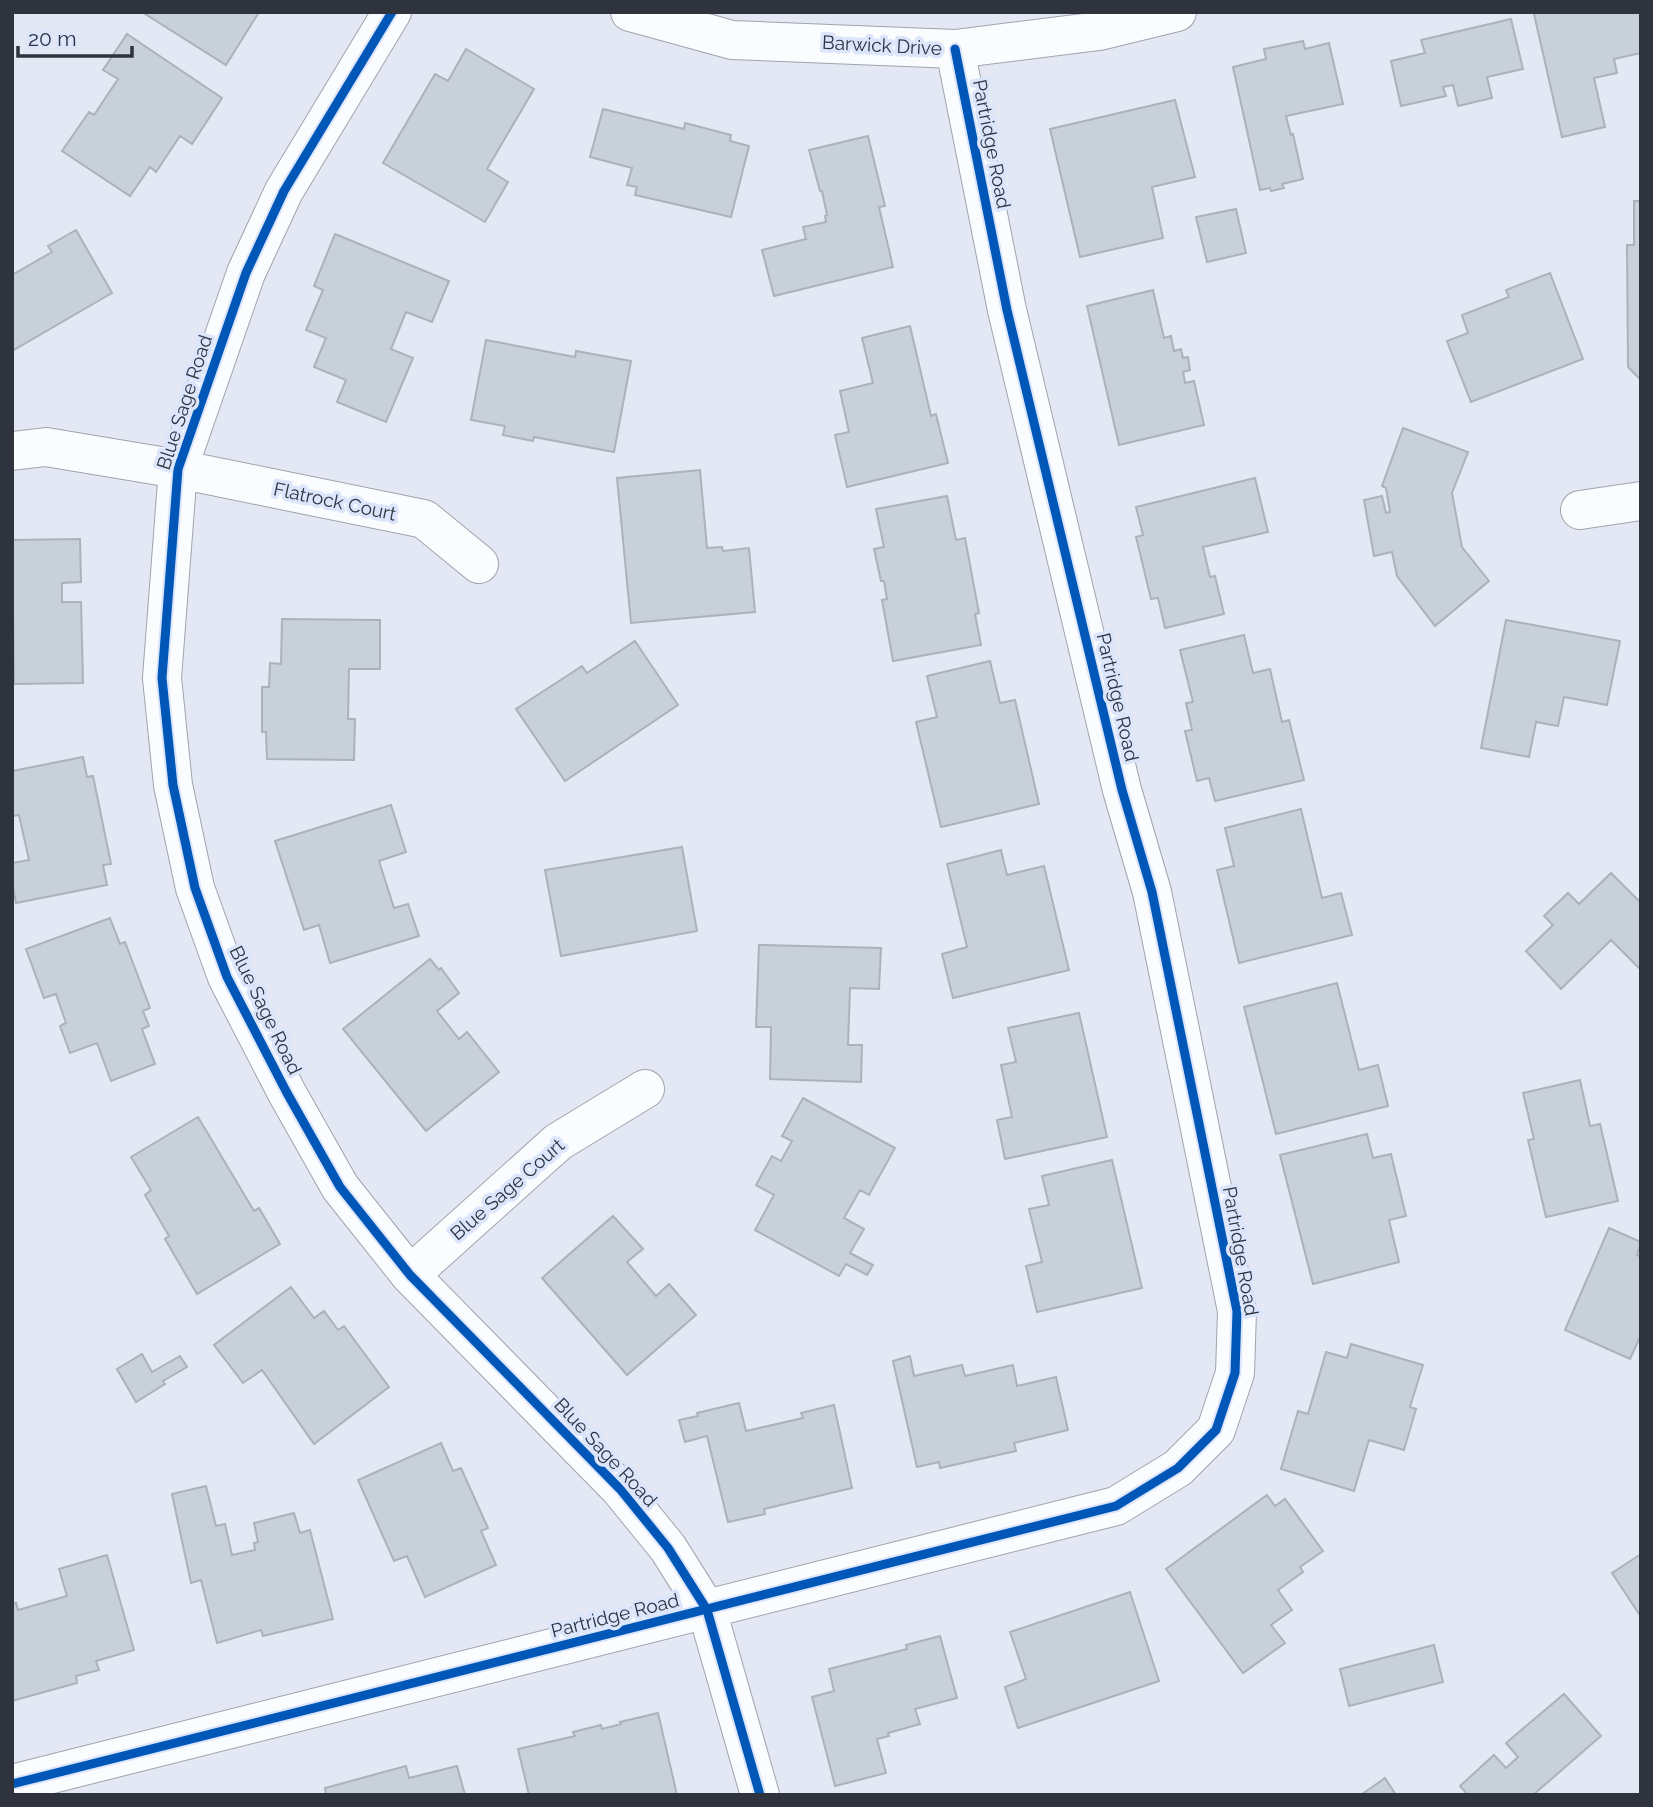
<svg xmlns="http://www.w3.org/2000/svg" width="1653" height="1807" viewBox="0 0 1653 1807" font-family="Raleway,sans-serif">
	<rect width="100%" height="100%" fill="#e3e8f4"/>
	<path fill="#c8d0d9" stroke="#aab2bb" stroke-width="2" d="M142,12H259L226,65Z
		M1541,12H1641V53L1614,59L1617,73L1594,78L1605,127L1562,137L1534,14Z
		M1511,19L1523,69L1487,77L1492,98L1458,106L1453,85L1443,87L1446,96L1401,106L1391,61L1425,53L1421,40Z
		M127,34L222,98L192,144L180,136L156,172L150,167L130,196L62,151L89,112L94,115L118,79L103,70Z
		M1303,41L1305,49L1329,43L1343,104L1286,116L1291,135L1293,134L1303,179L1282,184L1284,188L1271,191L1270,188L1260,190L1233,67L1266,59L1264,49Z
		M466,49L534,89L487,169L508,182L485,222L383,163L435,74L448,81Z
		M1175,100L1195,177L1152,187L1163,238L1080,257L1050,129Z
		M603,109L684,129L685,123L731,135L730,141L749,146L731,217L635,195L637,187L627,185L632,168L590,157Z
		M868,136L885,206L879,207L893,267L774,296L762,250L806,239L803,227L826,222L825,216L827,215L822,191H820L809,150Z
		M1634,201H1641V380L1628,367L1627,245H1634Z
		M1236,209L1246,253L1207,262L1196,217Z
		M76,230L112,293L12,351V275L52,252L48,246Z
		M335,234L449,281L432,322L406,312L391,349L413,358L386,422L337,402L346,380L314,367L326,338L306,330L323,290L314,286Z
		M1550,273L1583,359L1471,402L1447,341L1468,333L1462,315L1509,297L1506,290Z
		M1153,290L1164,338L1171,336L1174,351L1181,349L1183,358L1188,357L1190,370L1183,372L1185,383L1194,381L1204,425L1119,445L1087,306Z
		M910,326L931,416L936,414L948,463L847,487L835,435L849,432L840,391L873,383L862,338Z
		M486,340L575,357L576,351L631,361L614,452L534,437L533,441L503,435L505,426L471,420Z
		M1403,428L1468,452L1452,493L1462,547L1489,581L1435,626L1397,576L1392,552L1374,556L1364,500L1382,496L1386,513L1390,512L1386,488L1382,486Z
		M700,470L707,548L722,547L723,551L749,548L755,612L631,623L617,478Z
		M1255,478L1268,532L1203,547L1210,577L1215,576L1224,614L1165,628L1158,598L1151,599L1136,537L1143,535L1136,507Z
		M947,496L956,540L965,538L979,613L975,614L981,645L893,661L882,600L887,599L884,581H881L874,549L884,547L876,509Z
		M80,539L81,582L62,583V602H81L83,683L14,684L12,540Z
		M282,619L380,620V669H349L348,719H355L354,760L267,759L266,732H262V687H269L270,663L281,664Z
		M1506,620L1620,641L1607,705L1564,697L1558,726L1536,722L1529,757L1481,748Z
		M1244,635L1253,673L1270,669L1282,722L1289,720L1304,780L1215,801L1209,778L1197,781L1185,731L1192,730L1186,703L1193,702L1180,650Z
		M635,641L678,705L565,781L516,709L582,666L587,673Z
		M990,661L1000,703L1015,700L1039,804L941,827L916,722L937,717L927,676Z
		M83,757L87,777L93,776L111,864L103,865L107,885L16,903L12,882V863L29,860L19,815L12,816V771Z
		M391,805L406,852L379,861L394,908L408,904L419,936L330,963L319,925L304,930L275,841Z
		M1301,809L1322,898L1341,893L1352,935L1239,963L1217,870L1234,866L1225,828Z
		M682,847L697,931L561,956L545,870Z
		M1001,850L1007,875L1044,866L1069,970L953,998L942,954L967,947L947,864Z
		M1611,873L1641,903V970L1611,940L1561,989L1526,951L1553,925L1544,916L1568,893L1579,904Z
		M110,918L120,944L125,942L150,1008L143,1011L149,1026L142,1029L155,1064L111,1081L97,1043L70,1053L60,1026L66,1023L56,994L44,998L26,949Z
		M759,945L881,948L879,989L850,988L848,1045H862L861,1082L770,1079L771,1027H756Z
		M430,959L439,970L441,968L459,993L437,1011L459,1039L467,1032L499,1072L426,1131L343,1029Z
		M1337,983L1359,1070L1378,1065L1388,1106L1276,1134L1244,1007Z
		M1079,1013L1107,1137L1005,1159L997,1120L1012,1117L1001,1065L1016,1062L1008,1028Z
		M1580,1080L1590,1126L1600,1124L1618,1201L1546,1217L1528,1140L1534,1139L1523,1093Z
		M803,1098L895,1148L869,1195L860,1190L844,1218L864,1229L850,1253L873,1265L867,1275L846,1264L839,1276L755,1230L774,1195L756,1185L772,1156L781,1161L792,1141L782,1136Z
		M198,1117L254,1211L259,1208L280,1244L197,1294L165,1239L169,1236L145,1195L151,1190L131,1157Z
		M1367,1134L1373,1158L1391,1154L1406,1216L1389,1220L1399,1262L1313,1284L1280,1155Z
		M1112,1160L1142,1288L1037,1312L1026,1266L1042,1262L1029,1209L1049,1205L1042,1176Z
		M613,1216L643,1249L627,1262L656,1296L669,1284L696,1315L627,1375L542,1278Z
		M1609,1228L1641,1242L1637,1255L1641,1257V1335L1630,1359L1565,1330Z
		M291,1287L314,1318L324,1311L338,1330L344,1326L389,1387L314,1444L262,1370L243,1383L214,1345Z
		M1351,1344L1423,1365L1410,1407L1416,1409L1404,1450L1369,1440L1354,1491L1281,1469L1298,1411L1308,1414L1326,1352L1347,1358Z
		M142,1354L152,1372L180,1356L187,1367L163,1381L165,1384L136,1402L117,1369Z
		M910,1356L914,1376L962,1365L965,1376L1013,1365L1017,1386L1056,1377L1068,1430L1014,1443L1016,1451L940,1468L939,1462L917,1467L893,1361Z
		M739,1403L746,1431L803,1418L801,1413L834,1405L852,1488L764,1509L765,1514L728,1522L707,1436L685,1442L679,1420L698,1416L697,1413Z
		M441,1443L453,1471L461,1468L488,1528L481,1531L496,1565L425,1597L407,1556L394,1561L358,1480Z
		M206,1486L216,1526L225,1524L232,1555L255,1550L254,1543L258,1542L254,1523L294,1513L300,1533L310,1530L333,1619L263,1636L261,1630L217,1643L201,1580L191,1583L172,1494Z
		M1267,1495L1275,1506L1285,1499L1323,1551L1300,1567L1303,1572L1278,1590L1292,1610L1271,1625L1285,1643L1243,1673L1166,1569Z
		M1641,1554V1617L1612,1573Z
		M107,1555L134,1650L96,1661L99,1670L76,1676L77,1683L12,1701V1604L16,1603L18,1610L67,1596L59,1569Z
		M1130,1592L1159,1681L1018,1728L1005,1687L1026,1679L1010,1632Z
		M940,1636L957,1698L915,1709L920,1724L888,1733L889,1736L877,1739L886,1773L835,1786L812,1697L834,1691L829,1669L907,1649L906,1645Z
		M1434,1645L1443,1682L1349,1706L1340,1669Z
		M1564,1694L1601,1736L1533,1795H1468L1460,1786L1494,1755L1506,1768L1518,1757L1506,1743Z
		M658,1713L677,1795H529L518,1749L575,1736L573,1732L601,1725L602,1729L621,1724L620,1722Z
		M406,1766L409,1778L457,1766L465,1795H326L325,1788Z
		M1385,1778L1396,1795H1361Z"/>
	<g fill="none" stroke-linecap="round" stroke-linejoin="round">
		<defs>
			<path id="minor" d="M392,12L284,191L246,273L178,469L162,678L173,785L195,888L227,977L287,1093L340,1187L410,1275L620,1489L668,1548L707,1610L760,1795
				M630,12L732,40L955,49L1099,31L1177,12
				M12,451L46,447L178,469L424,519L479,564
				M1580,510L1641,501
				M410,1275L558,1142L645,1089
				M12,1784L1116,1506L1178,1468L1216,1430L1235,1373L1237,1311L1152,892L1122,790L1007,310L955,49"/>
		</defs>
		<use href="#minor" stroke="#9fa4ae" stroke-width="40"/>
		<use href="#minor" stroke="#fbfcfd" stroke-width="38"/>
		<defs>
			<path id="cycleway" d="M392,12L284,191L246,273L178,469L162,678L173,785L195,888L227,977L287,1093L340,1187L410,1275L620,1489L668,1548L707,1610L760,1795
				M12,1784L1116,1506L1178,1468L1216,1430L1235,1373L1237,1311L1152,892L1122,790L1007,310L955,49"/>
		</defs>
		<use href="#cycleway" stroke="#dbe5fc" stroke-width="13"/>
		<use href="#cycleway" stroke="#0057b8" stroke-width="9"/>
	</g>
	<g text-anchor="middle" stroke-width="7" stroke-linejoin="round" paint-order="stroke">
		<g font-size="19" fill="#2e333e" stroke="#dbe5fc">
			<text transform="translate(882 45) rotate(3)" y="7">Barwick Drive</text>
			<text transform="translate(992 144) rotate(79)" y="7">Partridge Road</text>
			<text transform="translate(184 402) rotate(-72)" y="7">Blue Sage Road</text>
			<text transform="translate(335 501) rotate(12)" y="7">Flatrock Court</text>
			<text transform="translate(1118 697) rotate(77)" y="7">Partridge Road</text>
			<text transform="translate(266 1010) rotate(64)" y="7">Blue Sage Road</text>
			<text transform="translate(507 1189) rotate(-41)" y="7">Blue Sage Court</text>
			<text transform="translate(1241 1251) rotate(80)" y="7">Partridge Road</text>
			<text transform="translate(606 1452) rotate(47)" y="7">Blue Sage Road</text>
			<text transform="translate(615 1615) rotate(-14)" y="7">Partridge Road</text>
		</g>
	</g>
	<rect width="1653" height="1807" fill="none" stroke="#2e333e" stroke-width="28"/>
	<path d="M18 46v10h114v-10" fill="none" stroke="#2e333e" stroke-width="3.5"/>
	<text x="28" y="46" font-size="21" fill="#2e333e" stroke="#dbe5fc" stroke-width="5" paint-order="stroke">20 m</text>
</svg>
